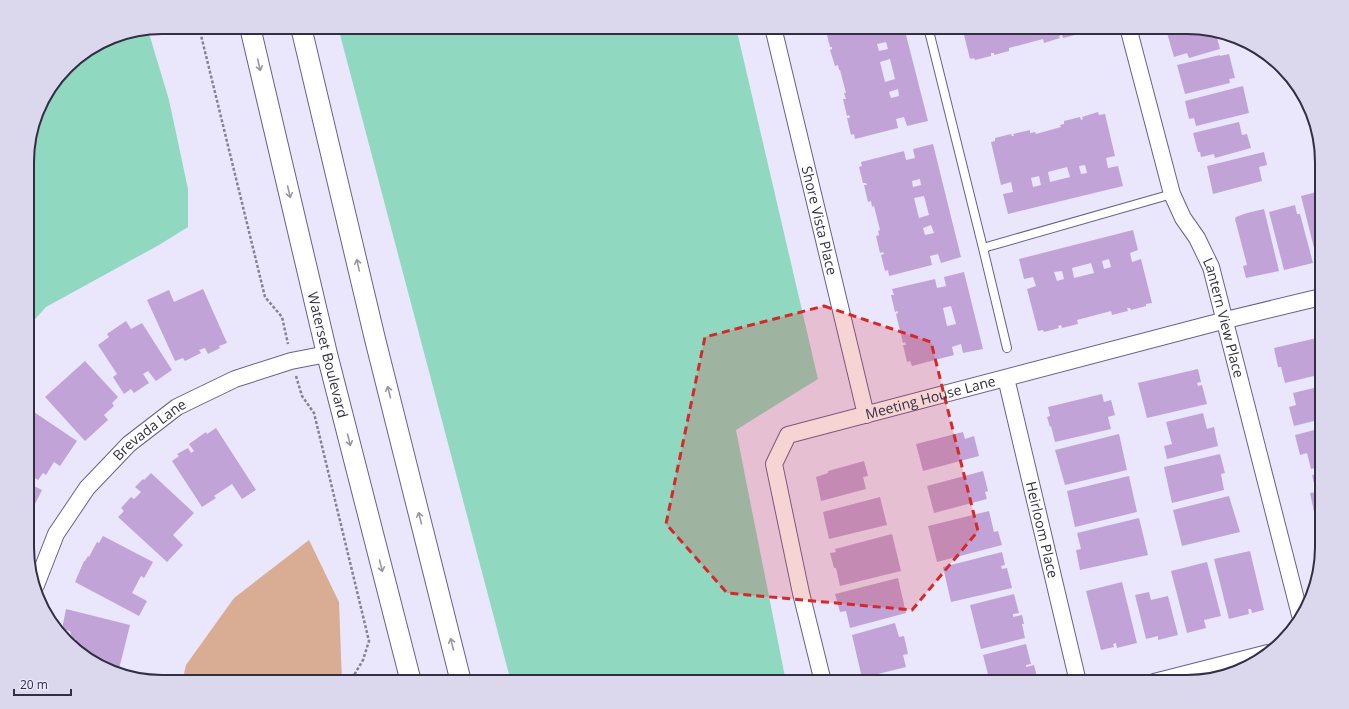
<svg xmlns="http://www.w3.org/2000/svg" width="1349" height="709" viewBox="0 0 1349 709" font-family="'Open Sans',sans-serif">
	<rect width="100%" height="100%" fill="#eae7fd"/>
	<path fill="#d9ad94" d="M309,540L339,602L342,682H182L186,665L234,598Z"/>
	<path fill="#90d8c0" d="M338,27H736L818,379L736,430L786,682H511Z
		M148,30L169,100L188,189V227L159,245L46,307L28,327L27,153L41,102L73,61L111,37Z"/>
	<path fill="#c1a3d7" fill-rule="evenodd" d="M827,27H904L928,121L907,126L904,117L896,119L898,128L855,139L854,134L851,135L847,118H850L849,115L847,116L843,99H846L844,93H846L840,70H839L838,65L835,66L830,50L832,49V47H830L826,31L828,30ZM886,42L888,49L879,51L877,44ZM890,59L895,79L885,82L880,62ZM898,89L899,96L891,98L889,92Z
		M962,27H1083L1084,30L1079,31V34L1063,38L1062,35L1059,36L1060,38L1044,43L1043,39L1009,48V51L994,55V53H991V56L975,60L974,58L970,59Z
		M1189,28L1216,34L1220,49L1189,58L1187,53L1174,57L1167,33Z
		M1229,54L1235,78L1229,79L1230,83L1185,94L1177,65L1220,55V56Z
		M1243,86L1249,113L1196,126L1194,118L1189,119L1185,101Z
		M1098,112L1099,115L1105,114L1115,156L1106,158L1108,168L1118,166L1123,186L1008,214L1003,194L1013,192L1011,182L1001,185L991,142L995,141V138L1011,134L1012,136H1014L1013,134L1030,130V133L1035,132L1036,134L1061,127L1060,125L1064,124V121L1080,117L1081,120L1083,119L1082,117ZM1085,165L1087,173L1081,174L1079,166ZM1067,167L1070,177L1050,182L1048,172ZM1039,176L1041,185L1033,187L1031,178Z
		M1239,122L1242,135L1247,134L1251,148L1215,158L1214,154L1201,157L1200,152H1198L1193,133Z
		M933,144L961,257L941,263L938,254L930,256L932,265L889,276L888,270L885,271L881,255L884,254L883,252L880,253L876,236L879,235L878,231L880,230L874,206L872,207L871,201L868,202L864,185H867L866,183H863L859,167L862,166L861,162L904,151L906,160L915,158L913,149ZM920,179L921,185L913,187L912,181ZM924,196L929,215L919,218L914,198ZM931,225L934,233L925,235L923,228Z
		M1264,152L1267,165L1259,167L1262,181L1213,194L1207,166Z
		M1321,191V250L1315,252L1301,196Z
		M1295,205L1297,214H1300L1313,263L1284,270L1269,212Z
		M1264,209L1279,271L1246,278L1243,266L1247,265L1235,219L1236,217L1247,213Z
		M1133,230L1138,250L1130,253L1132,262L1141,259L1152,303L1146,304V306L1131,310L1130,308H1127L1128,311L1112,315L1111,311L1077,320L1078,324L1062,328L1061,325L1058,326L1059,328L1044,332L1043,330L1038,331L1027,289L1036,286L1033,277L1024,279L1019,259ZM1109,259L1111,267L1104,269L1102,261ZM1091,263L1094,273L1074,278L1072,268ZM1062,271L1064,279L1057,281L1054,272Z
		M964,272L983,349L963,353L961,344L952,347L954,355L912,366L910,361L907,362L903,345H906L905,342L903,343L896,314L898,313V311L895,312L891,295H894L892,289L935,279L937,288L946,286L944,277ZM951,306L956,324L947,326L943,308Z
		M203,289L227,343L219,346L220,348L208,354L205,348L199,350L201,353L185,361L183,358L175,361L147,300L169,290L174,302Z
		M126,321L131,329L142,323L172,370L156,381L148,371L143,374L149,383L134,393L131,389L124,394L113,377L117,374L98,345L109,337L107,334Z
		M1321,337L1322,374L1285,383L1281,367H1278L1274,348Z
		M85,361L118,397L112,403L114,406L104,415L108,420L85,441L45,397Z
		M1198,369L1201,382L1197,383L1198,386L1202,385L1207,404L1147,418L1138,383Z
		M1322,386V419L1294,426L1289,407L1296,405L1293,393Z
		M1102,394L1104,402L1111,400L1115,415L1108,417L1111,429L1055,442L1051,426L1050,427L1047,417L1050,416L1048,407Z
		M28,408L77,441L60,466L54,462L46,475L43,473L38,480L28,474Z
		M1203,413L1207,429L1214,427L1218,446L1167,459L1164,446L1172,444L1166,422Z
		M216,428L256,490L242,499L232,484L214,496L216,498L202,507L172,461L179,456L177,454L188,448L191,453L194,451L189,444L206,432L207,434Z
		M1322,428V466L1311,469L1307,453L1300,455L1295,435Z
		M963,432L965,439L974,436L979,456L923,471L916,444Z
		M1119,434L1127,470L1065,485L1055,450Z
		M1220,454L1225,473L1221,474L1224,490L1172,503L1164,467Z
		M864,461L868,476L863,477L866,489L821,501L816,477L828,473V471Z
		M983,471L988,491L985,492L987,499L934,513L927,486Z
		M151,473L194,513L173,535L183,545L167,562L118,517L124,511L121,508L131,497L134,499L141,492L135,487L143,479L144,480Z
		M1322,473V511L1314,512L1310,493L1316,492L1312,475Z
		M1129,476L1137,512L1075,527L1067,491Z
		M28,483L42,490L32,510L28,508Z
		M1229,496L1240,532L1182,546L1173,510Z
		M880,497L887,525L829,539L823,512Z
		M989,511L994,532L998,531L1002,545L937,562L928,526Z
		M1139,518L1148,555L1080,570L1076,550L1081,549L1077,533Z
		M892,534L901,571L840,586L836,568H834L830,553L836,552L835,549Z
		M1322,534V547L1320,557L1315,536Z
		M103,536L153,562L144,578L141,576L132,593L147,601L139,616L75,582L84,561H85L88,556L89,557L97,542L99,543Z
		M1250,551L1264,610L1252,613L1251,609H1248L1249,614L1229,619L1214,559Z
		M1002,552L1005,565L1001,566L1002,569L1007,568L1012,588L951,602L943,567Z
		M1207,562L1221,616L1204,620L1206,628L1187,633L1171,571Z
		M898,578L906,613L850,628L846,611L840,612L835,594Z
		M1122,582L1137,643L1117,648L1116,643L1113,644L1114,647L1101,650L1086,591Z
		M1149,592L1151,600L1168,596L1178,635L1158,640V636L1146,639L1135,595Z
		M1014,594L1019,613L1013,614V617L1022,615L1024,624H1022L1025,638L981,649L970,605Z
		M66,609L130,625L119,669L98,664L75,644L76,639L72,638L70,631L62,629Z
		M895,623L899,637L904,636L908,654L903,655L906,667L862,678L852,635Z
		M1026,644L1031,664L1026,665V667L1034,665L1037,677H1035L1036,682H990L983,655Z
		M928,676L930,682H905V681Z"/>
	<g fill="none" stroke-linecap="round" stroke-linejoin="round">
		<defs>
			<path id="service" d="M928,27L983,248L1007,348
				M983,248L1172,194"/>
			<g id="minor">
				<path id="s1" d="M773,27L866,415"/>
				<path id="s2" d="M1128,27L1172,194L1183,218L1197,238L1211,267L1300,615"/>
				<path id="s3" d="M1006,378L1078,682"/>
				<path id="s4" d="M36,585L56,534L87,488L129,444L177,407L235,379L291,361L327,354"/>
				<path id="s5" d="M823,682L801,593L774,464L788,435L1226,320L1321,297"/>
				<path d="M1154,682L1268,653"/>
			</g>
			<g id="tertiary">
				<path id="s6" d="M250,27L327,354L411,682"/>
				<path d="M301,27L375,339L461,682"/>
			</g>
		</defs>
		<use href="#service" stroke="#68618e" stroke-width="10"/>
		<use href="#minor" stroke="#68618e" stroke-width="18"/>
		<use href="#tertiary" stroke="#68618e" stroke-width="22"/>
		<path stroke="#858297" stroke-width="2.5" stroke-dasharray="3 2" stroke-linecap="butt" d="M199,27L265,297L282,317L288,344
			M296,376L302,396L314,413L369,641L363,660L350,682"/>
		<use href="#service" stroke="#fff" stroke-width="8"/>
		<use href="#minor" stroke="#fff" stroke-width="16"/>
		<use href="#tertiary" stroke="#fff" stroke-width="20"/>
	</g>
	<defs><path id="oneway-shaft" d="M-6 0H5M1.5-3L5.5 0L1.5 3" fill="none" stroke-width="1.6" stroke-linecap="round" stroke-linejoin="round"/></defs>
	<g stroke="#9897a1">
		<use href="#oneway-shaft" transform="translate(259 65) rotate(77)"/>
		<use href="#oneway-shaft" transform="translate(289 192) rotate(77)"/>
		<use href="#oneway-shaft" transform="translate(358 265) rotate(-103)"/>
		<use href="#oneway-shaft" transform="translate(389 392) rotate(-104)"/>
		<use href="#oneway-shaft" transform="translate(349 440) rotate(76)"/>
		<use href="#oneway-shaft" transform="translate(420 518) rotate(-104)"/>
		<use href="#oneway-shaft" transform="translate(381 566) rotate(76)"/>
		<use href="#oneway-shaft" transform="translate(452 644) rotate(-104)"/>
	</g>
	<path fill="#d62828" fill-opacity="0.2" stroke="#d62828" stroke-width="3" stroke-dasharray="8 5" stroke-linejoin="round" d="M824,306L931,342L978,531L912,610L727,593L666,524L705,337Z"/>
	<g text-anchor="middle" stroke-width="3" stroke-linejoin="round" paint-order="stroke">
		<g font-size="14" fill="#322f43" stroke="#eae7fd">
			<text dy="5" stroke="none"><textPath href="#s1" startOffset="199">Shore Vista Place</textPath></text>
			<text dy="5" stroke="none"><textPath href="#s2" startOffset="308">Lantern View Place</textPath></text>
			<text dy="5" stroke="none"><textPath href="#s6" startOffset="337">Waterset Boulevard</textPath></text>
			<text dy="5" stroke="none"><textPath href="#s5" startOffset="403">Meeting House Lane</textPath></text>
			<text dy="5" stroke="none"><textPath href="#s4" startOffset="196">Brevada Lane</textPath></text>
			<text dy="5" stroke="none"><textPath href="#s3" startOffset="156">Heirloom Place</textPath></text>
		</g>
	</g>
	<path d="M0 0H1349V709H0ZM162 34H1187A128 128 0 0 1 1315 162V547A128 128 0 0 1 1187 675H162A128 128 0 0 1 34 547V162A128 128 0 0 1 162 34Z" fill="#dbd8ee" fill-rule="evenodd"/>
	<path fill="none" stroke="#322f43" stroke-width="2" d="M162 34H1187A128 128 0 0 1 1315 162V547A128 128 0 0 1 1187 675H162A128 128 0 0 1 34 547V162A128 128 0 0 1 162 34Z"/>
	<path d="M14 689v6h57v-6" fill="none" stroke="#322f43" stroke-width="2"/>
	<text x="20" y="689" font-size="12" fill="#322f43" stroke="#eae7fd" stroke-width="3" paint-order="stroke">20 m</text>
</svg>
